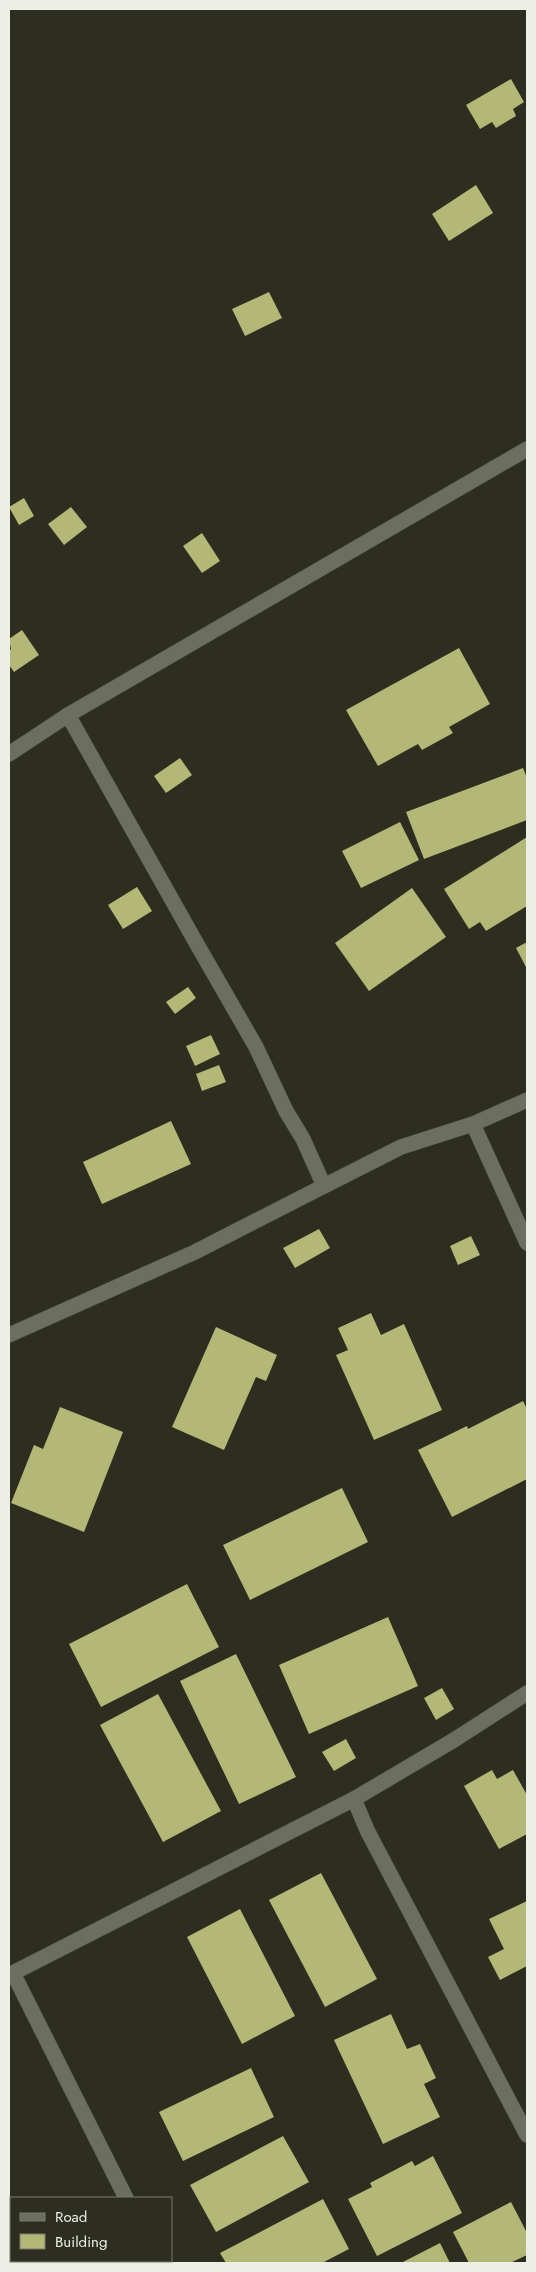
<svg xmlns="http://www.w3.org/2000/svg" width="536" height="2272" viewBox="0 0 536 2272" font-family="Jost,sans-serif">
	<rect width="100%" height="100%" fill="#2d2e20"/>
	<path fill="#b3b877" d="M511,79L524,102L513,109L516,116L496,128L492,122L480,129L466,105Z
		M476,185L493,213L449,241L432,214Z
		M269,292L282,318L245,336L232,309Z
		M24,498L34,516L19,525L9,507Z
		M71,507L87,527L64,545L48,524Z
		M202,533L220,561L202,573L183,546Z
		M22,630L39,655L14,672L9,665V651L11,649L9,639Z
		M459,648L490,704L449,727L453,733L422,750L418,744L378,766L346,710Z
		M180,758L192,775L166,793L154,776Z
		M523,768L527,778V820L424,859L406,812Z
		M400,822L419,860L361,888L342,851Z
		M527,837V906L486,931L480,922L469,929L444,889Z
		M137,887L152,911L123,929L108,905Z
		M412,888L446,937L369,991L335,943Z
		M527,942V969L516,948Z
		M188,987L196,998L175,1014L166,1002Z
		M211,1035L220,1054L195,1066L186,1046Z
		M219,1065L226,1082L202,1091L196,1074Z
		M171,1121L191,1164L102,1204L83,1162Z
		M319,1229L330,1248L295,1268L283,1248Z
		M471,1236L480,1255L458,1265L450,1246Z
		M371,1313L381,1335L404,1324L442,1410L374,1440L336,1355L348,1350L338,1328Z
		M216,1327L277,1355L266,1381L256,1377L224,1450L172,1427Z
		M523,1401L527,1409V1479L452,1517L418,1450L467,1426L468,1429Z
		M60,1407L123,1432L84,1532L11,1503L34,1445L43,1449Z
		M342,1488L368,1542L250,1600L223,1545Z
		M187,1584L219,1647L101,1707L69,1644Z
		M388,1617L418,1686L309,1734L279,1665Z
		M236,1654L296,1777L239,1804L180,1681Z
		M442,1688L454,1709L436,1720L424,1698Z
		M158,1694L221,1811L163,1842L100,1725Z
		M346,1739L356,1758L334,1771L322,1752Z
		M492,1770L497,1779L513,1770L527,1795V1834L499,1849L464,1786Z
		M321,1873L377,1979L325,2007L269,1900Z
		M527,1901V1966L500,1980L488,1957L504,1949L489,1919Z
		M240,1909L295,2016L242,2044L187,1937Z
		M391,2014L407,2049L420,2044L436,2078L424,2084L440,2117L383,2144L334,2040Z
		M251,2068L274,2117L183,2161L159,2112Z
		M283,2136L309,2182L216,2232L190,2185Z
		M433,2156L462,2213L377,2256L348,2199L372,2187L370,2183L412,2161L415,2166Z
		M323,2199L349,2249L322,2263H226L220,2253Z
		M511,2202L527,2233V2255L510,2263H469L453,2232Z
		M9,2242L11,2247V2261H18L19,2263H9Z
		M440,2243L450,2263H401Z"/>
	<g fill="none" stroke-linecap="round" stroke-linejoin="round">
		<defs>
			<path id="street" d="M473,1124L527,1243
				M324,1186L401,1147L473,1124L527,1100
				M9,1335L195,1252L324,1186L303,1139L286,1111L256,1047L194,939L68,715
				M354,1799L367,1830L527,2135
				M13,1973L126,2198
				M9,1975L354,1799L454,1740L527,1693
				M158,2261L159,2263"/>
			<path id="secondary" d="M9,754L68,715L527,449"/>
		</defs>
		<use href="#street" stroke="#494a3e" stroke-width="16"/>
		<use href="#secondary" stroke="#494a3e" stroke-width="16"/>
		<use href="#street" stroke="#6c6e5f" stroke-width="15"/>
		<use href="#secondary" stroke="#6c6e5f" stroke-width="15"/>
	</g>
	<rect width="536" height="2272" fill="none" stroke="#edefe6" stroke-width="20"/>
	<rect x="10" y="2197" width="162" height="65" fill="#2d2e20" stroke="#7a7b6f"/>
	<rect x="20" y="2213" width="25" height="8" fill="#6c6e5f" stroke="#7a7b6f"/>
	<text x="55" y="2222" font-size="15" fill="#edefe6">Road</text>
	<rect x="20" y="2234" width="25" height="15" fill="#b3b877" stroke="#7a7b6f"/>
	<text x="55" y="2247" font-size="15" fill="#edefe6">Building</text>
</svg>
